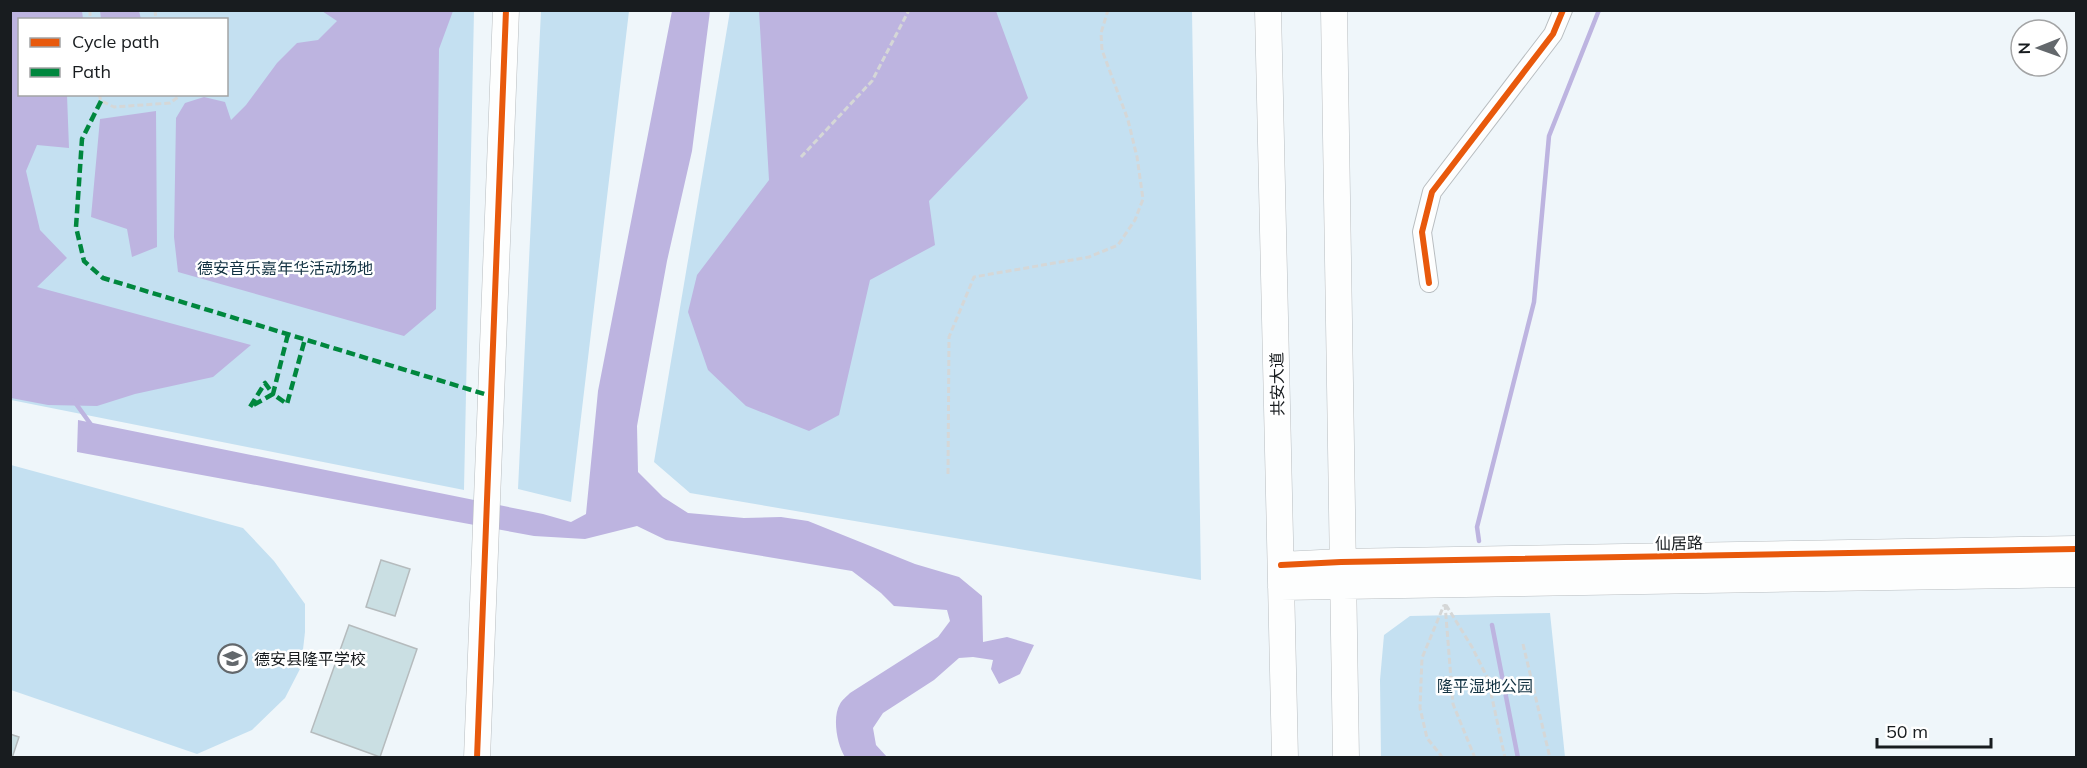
<svg xmlns="http://www.w3.org/2000/svg" width="2087" height="768" viewBox="0 0 2087 768" font-family="Mulish,'Noto Sans SC',sans-serif">
	<rect width="100%" height="100%" fill="#eff6fa"/>
	<path fill="#c4e0f1" fill-rule="evenodd" d="M10,11H474L464,490L11,400ZM20,20H226V94H20Z
		M541,11H629L571,502L518,489Z
		M730,11H1192L1201,580L690,493L654,462Z
		M11,465L243,528L274,561L305,604V632L301,667L285,698L252,730L197,754L11,690Z
		M1550,613L1565,757H1381L1380,680L1384,635L1410,616Z"/>
	<path fill="#bdb4e0" d="M10,11H82L83,19L20,20V94L67,95L69,148L37,145L26,171L40,230L67,258L37,287L251,345L213,377L135,394L97,406L48,405L11,398Z
		M100,11H139L141,19H101Z
		M322,11H453L439,49L436,309L404,336L178,272L174,237L176,118L185,103L204,97L225,102L231,120L246,105L277,63L297,43L318,40L337,21Z
		M672,11H710L692,151L667,261L637,426L638,472L663,497L688,513L744,518L781,517L808,521L915,564L959,577L982,596L983,642L1007,637L1034,645L1020,674L999,684L991,669L993,660L973,657L959,658L934,680L883,713L873,728L876,745L887,757H845C837,745 832,717 840,704C842,700 847,696 850,693L938,637L950,621L947,610L894,606L881,593L852,571L666,540L637,526L585,539L534,536L77,452L78,420L543,514L571,522L586,514L598,391Z
		M759,11H996L1028,98L929,201L935,245L870,280L839,415L809,431L746,406L708,370L688,312L697,275L769,180Z
		M156,111L157,247L132,257L127,229L91,217L100,119Z"/>
	<g fill="none" stroke-linecap="round" stroke-linejoin="round">
		<path stroke="#bdb4e0" stroke-width="4.5" d="M74,401L92,426
			M1479,541L1477,527L1534,302L1549,136L1599,10
			M1492,625L1518,758"/>
	</g>
	<path fill="#cadfe3" stroke="#b5bbbd" stroke-width="1.5" d="M381,560L410,569L395,616L366,607Z
		M349,625L417,649L380,757L311,732Z
		M10,734L19,737L12,758H10Z"/>
	<g fill="none" stroke-linecap="round" stroke-linejoin="round">
		<defs>
			<path id="street" d="M1429,283L1422,232L1432,192L1553,34L1563,10"/>
			<path id="secondary" d="M1268,10L1285,758
				M1334,10L1346,758
				M1281,565L1341,562L2076,549
				M1281,587L2076,574
				M477,758L506,10"/>
		</defs>
		<use href="#street" stroke="#b8bdc0" stroke-width="20"/>
		<use href="#secondary" stroke="#b8bdc0" stroke-width="27"/>
		<path stroke="#d5d7d7" stroke-width="3" stroke-dasharray="6 3" stroke-linecap="butt" d="M90,10V20
			M155,10L156,20
			M99,94L101,101L114,107L170,103L182,94
			M801,157L872,81L909,10
			M948,474L949,337L974,277L1089,257L1118,245L1135,220L1143,199L1137,157L1128,120L1102,50L1101,33L1108,10
			M1445,604L1453,704L1475,758
			M1446,605L1472,647L1488,679L1505,758
			M1523,644L1550,758
			M1443,758L1427,738L1420,708L1422,658L1444,605"/>
		<use href="#street" stroke="#fdfefe" stroke-width="18"/>
		<use href="#secondary" stroke="#fdfefe" stroke-width="26"/>
		<path stroke="#00873e" stroke-width="4.5" stroke-dasharray="9 4.5" stroke-linecap="butt" d="M101,101L82,139L76,227L84,261L103,278L491,396
			M288,334L273,394L265,383L250,407L273,394L287,404L305,339"/>
		<defs>
			<path id="cycleway" d="M1429,283L1422,232L1432,192L1553,34L1563,10
				M1281,565L1341,562L2076,549
				M477,758L506,10"/>
		</defs>
		<use href="#cycleway" stroke="#fff" stroke-width="10"/>
		<use href="#cycleway" stroke="#e8590c" stroke-width="6"/>
	</g>
	<defs>
		<symbol id="school-ring" viewBox="-11 -11 22 22"><circle r="9.5" fill="#fff" stroke="#63686c" stroke-width="1.5"/><path d="M0-5L7-2L0 1L-7-2ZM-4 1L0 2.5L4 1V4Q0 6-4 4Z" fill="#63686c"/></symbol>
	</defs>
	<g fill-rule="evenodd">
		<use href="#school-ring" x="216" y="642" width="33" height="33"/>
	</g>
	<g text-anchor="middle" stroke-width="5" stroke-linejoin="round" paint-order="stroke">
		<g font-size="16" fill="#123242" stroke="#fff">
			<text x="285" y="274">德安音乐嘉年华活动场地</text>
			<text x="1485" y="692">隆平湿地公园</text>
		</g>
		<g font-size="16" fill="#181c1f" stroke="#fff">
			<text transform="translate(1277 384) rotate(-91)" y="6">共安大道</text>
			<text transform="translate(1679 543) rotate(-1)" y="6">仙居路</text>
		</g>
		<g font-size="16" fill="#181c1f" stroke="#fff" text-anchor="start">
			<text x="254" y="665">德安县隆平学校</text>
		</g>
	</g>
	<rect width="2087" height="768" fill="none" stroke="#181c1f" stroke-width="24"/>
	<rect x="18" y="18" width="210" height="78" fill="#ffffff" stroke="#a3a4a5" stroke-width="1.5"/>
	<rect x="30" y="38" width="30" height="9" fill="#e8590c" stroke="#a3a4a5" stroke-width="1.5"/>
	<text x="72" y="48" font-size="18" fill="#181c1f">Cycle path</text>
	<rect x="30" y="68" width="30" height="9" fill="#00873e" stroke="#a3a4a5" stroke-width="1.5"/>
	<text x="72" y="78" font-size="18" fill="#181c1f">Path</text>
	<g transform="translate(2039 48) rotate(269)"><circle r="28" fill="#ffffff" stroke="#a3a4a5" stroke-width="1.5"/>
	<path d="M0-4.5L10 22L0 15L-10 22Z" fill="#63686c"/>
	<text y="-9" font-size="16" font-weight="bold" text-anchor="middle" fill="#181c1f">N</text>
	</g>
	<path d="M1877 738v9h114v-9" fill="none" stroke="#181c1f" stroke-width="3"/>
	<text x="1886" y="738" font-size="18" fill="#181c1f" stroke="#ffffff" stroke-width="4.5" paint-order="stroke">50 m</text>
</svg>
